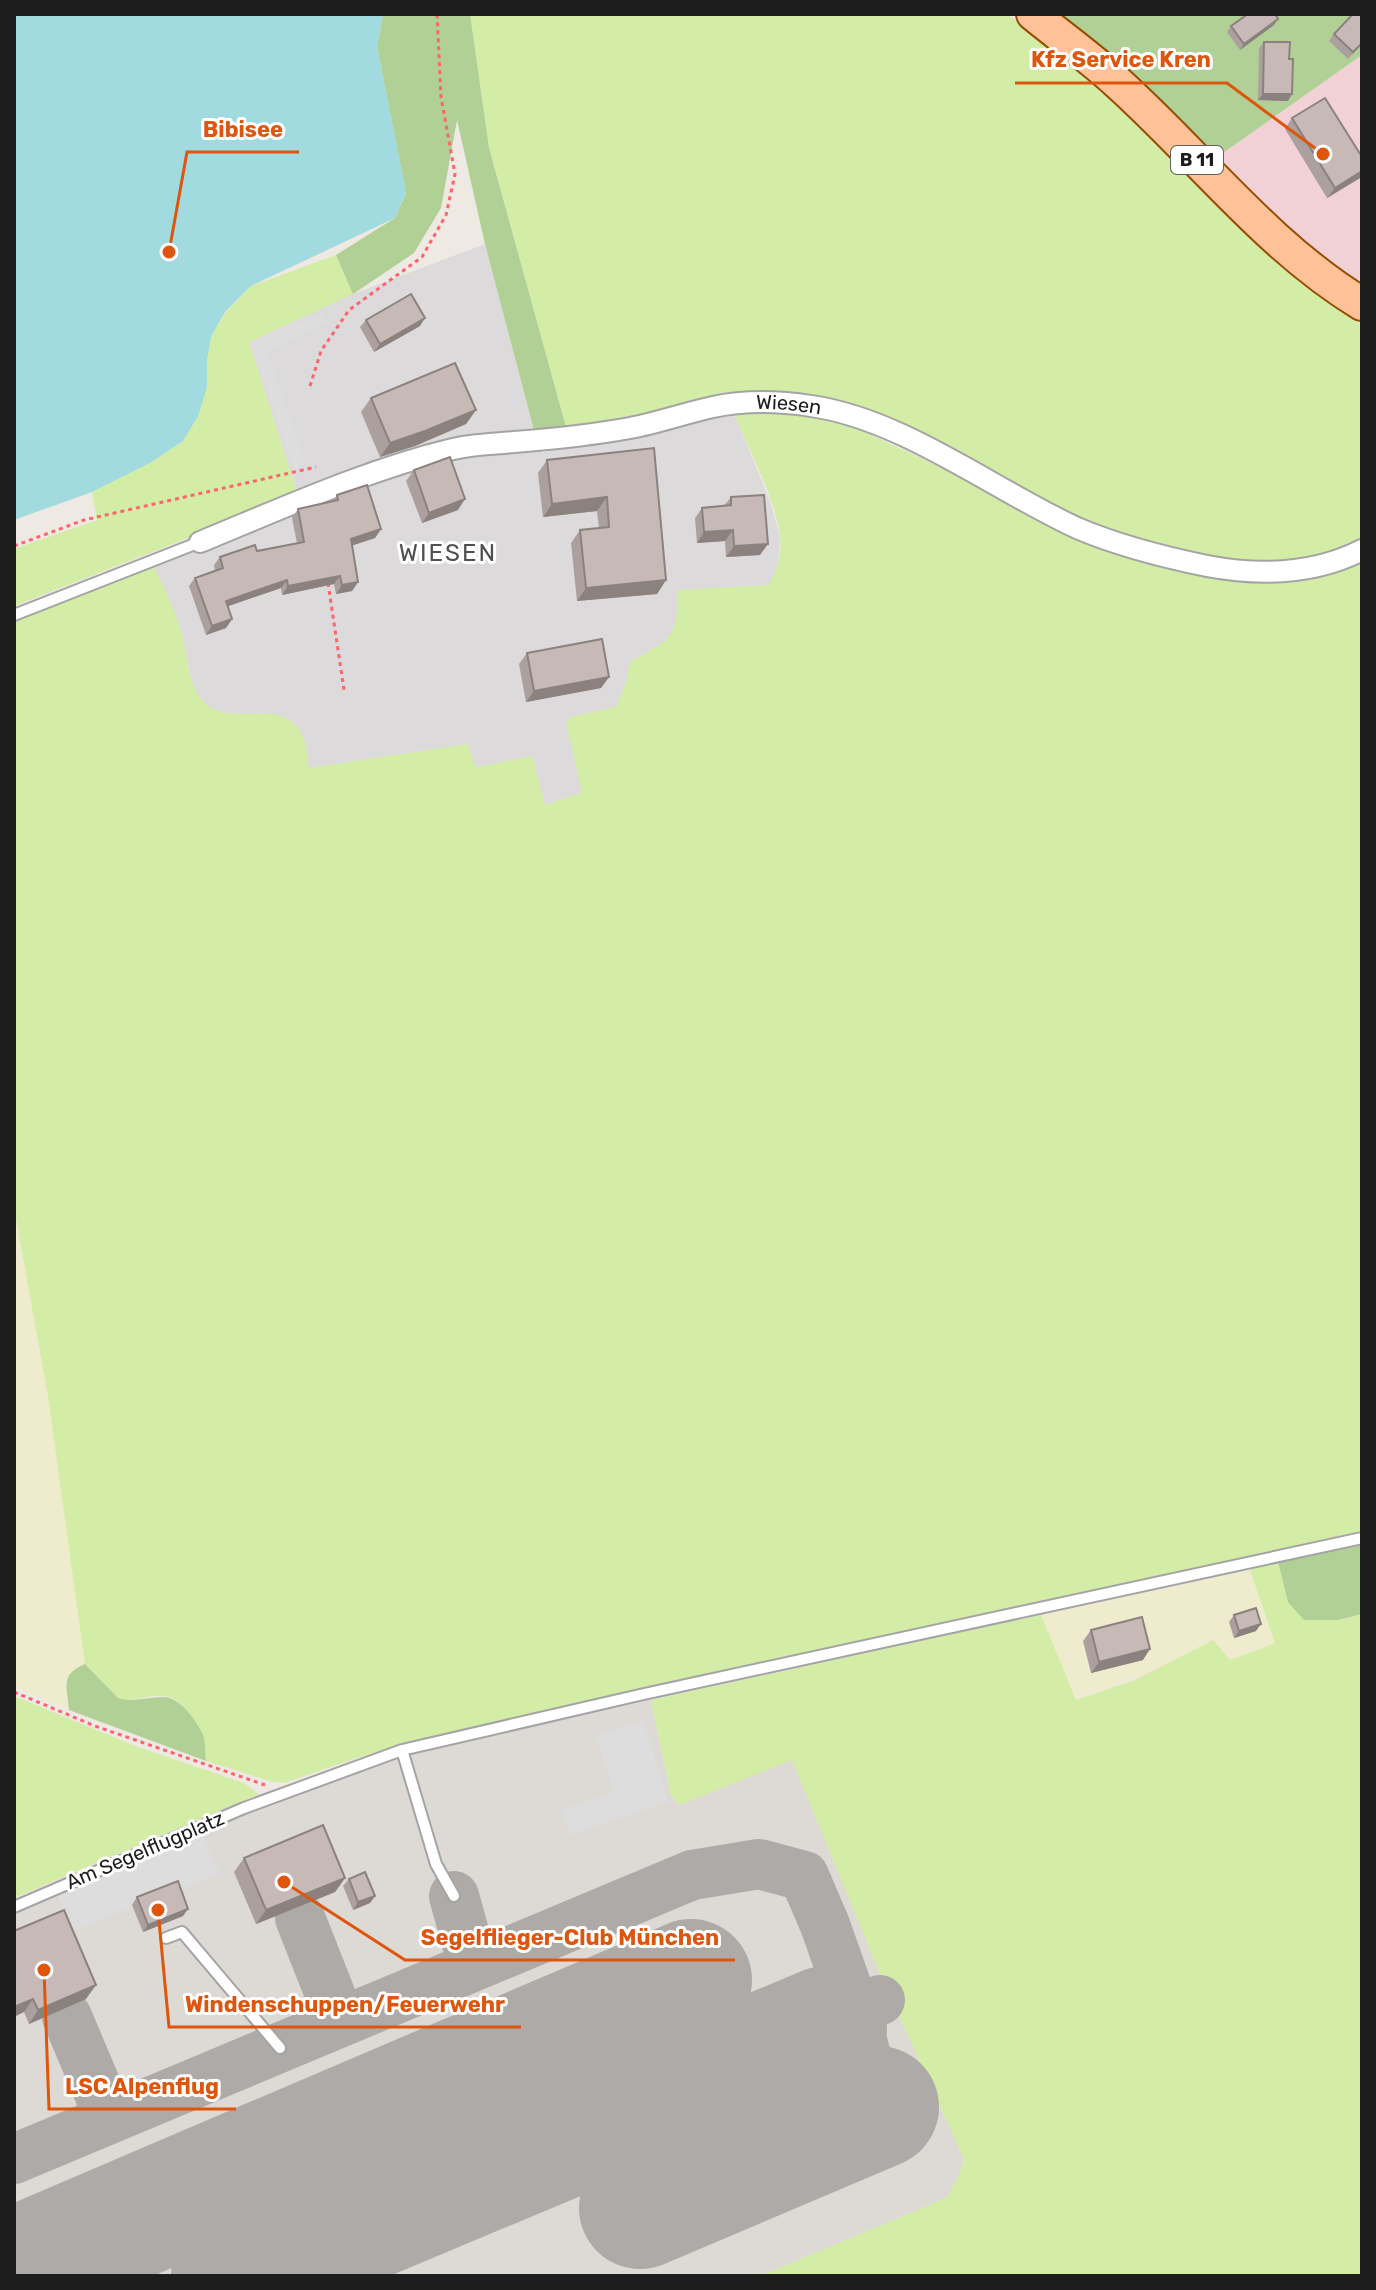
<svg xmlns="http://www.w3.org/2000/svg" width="1376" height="2290" viewBox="0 0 1376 2290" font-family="Rubik,sans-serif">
	<rect width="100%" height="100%" fill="#efe9e3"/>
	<path fill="#dcdadb" d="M485,244L540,453L734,413L770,501L780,537L778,568L769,585L678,590V619L672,634L660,645L630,662L626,683L616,707L571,717L582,793L544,805L532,756L478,767L474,765L468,744L308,768L306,746L299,730L286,718L216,712L207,706L193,688L180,627L147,556L298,495L249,342L353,294Z"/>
	<path fill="#f1d1d5" d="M1362,55V300L1213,160Z"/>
	<path fill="#ddd9d4" d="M651,1700L671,1796L679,1805L792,1759L883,1981L964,2159L958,2178L946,2198L761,2276H14V1912L214,1826L365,1767L407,1755Z"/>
	<path fill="#efeccd" d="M14,1208L48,1396L85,1656V1664L76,1668L66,1678L69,1710L14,1686Z
		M1250,1570L1275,1643L1230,1660L1156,1670L1076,1700L1041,1615Z"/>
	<path fill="#d3eca6" d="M470,14H1007L1109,88L1322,295L1362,325V541L1351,547L1293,565L1191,559L1080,521L877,420L714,401L566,427L489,148Z
		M336,255L353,294L249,342L298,495L14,606V549L97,520L92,492L150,463L183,441L207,387V360L211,337L225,313L251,286Z
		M752,410L807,413L848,424L1085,535L1246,578L1362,555V1531L460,1730L363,1756L284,1783L269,1781L206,1761C205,1755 206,1747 204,1741C200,1727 184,1701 169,1697C152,1692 135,1704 118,1698L85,1664L48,1396L14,1208V621L153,566C164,585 173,607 180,628C188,652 186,685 205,703C232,729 285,694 303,737C307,747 307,758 309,768L468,744L474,764L478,767L532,756L545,805L582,793L566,722L571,717L616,707L626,683L630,662C672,638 677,640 678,590L769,585C777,569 782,555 780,537C776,500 748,448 734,413Z
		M1278,1562L1288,1602L1338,1620L1362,1614V2276H761L946,2198L958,2178L964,2159L883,1981L792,1760L679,1805L671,1796L651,1700L1041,1615L1076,1700L1135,1680L1213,1640L1230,1660L1275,1643L1250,1570Z
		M14,1696L138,1747L244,1783L259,1794L14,1898Z"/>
	<path fill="#b0d096" d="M383,14H470L489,148L566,427L540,453L485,244L457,120L441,208L414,253L353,294L336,255L395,218L406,193L377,47Z
		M1055,14H1362V55L1213,160L1122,65Z
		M1362,1543V1614L1338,1620H1304L1288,1602L1278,1562Z
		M85,1664L118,1698C133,1703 147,1697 163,1697C180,1697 196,1720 203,1735C206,1743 205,1753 206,1761L69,1710C67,1687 60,1674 85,1664Z"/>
	<path fill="#ddd" d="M323,312L329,323L268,353L306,464L293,469L252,343Z
		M643,1720L669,1802L569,1835L561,1810L614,1792L595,1736Z
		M199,1827L220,1874L72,1931L55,1890Z"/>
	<path fill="#a1dbdf" d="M14,14H383L377,47L406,192L395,218L251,286L225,312L211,337L207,360V387L198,416L183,441L150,463L92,492L14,520Z"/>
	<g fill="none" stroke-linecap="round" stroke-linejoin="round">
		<path stroke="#adaaa7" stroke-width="50" d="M454,1896L473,1965
			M300,1918L341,2022
			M67,2017L110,2119
			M878,2107L855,2010L880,2000
			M14,2159L692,1875L759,1864L804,1876L825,1925L855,2010L826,2027"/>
		<path stroke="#adaaa7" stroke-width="122" d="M640,2208L878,2107
			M14,2269L691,1980
			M232,2276L826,2027"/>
		<defs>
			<path id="service" d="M14,615L200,542
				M402,1750L436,1864L454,1896
				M14,1907L244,1808L402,1750L644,1694L1362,1538
				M166,1938L182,1932L280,2048"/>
			<g id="minor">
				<path id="s1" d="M200,542C283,508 366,470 453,449C473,444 494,444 514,442C553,439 592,435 630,428C658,423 685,413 713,407C746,400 778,401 811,406C903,419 994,490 1077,528C1119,546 1163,557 1207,566C1260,576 1313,575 1362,550"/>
			</g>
			<path id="primary" d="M1033,14C1061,37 1091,58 1118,83C1199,156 1268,247 1362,304"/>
		</defs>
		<use href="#service" stroke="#a4a4a4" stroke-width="14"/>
		<use href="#minor" stroke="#a4a4a4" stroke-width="24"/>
		<use href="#primary" stroke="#974d00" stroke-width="36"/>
		<path stroke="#ff646d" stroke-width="3" stroke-dasharray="4 4" stroke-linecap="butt" d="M310,386L321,351L349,310L422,257L446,215L455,174L441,97L437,14
			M14,546L84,520L316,467
			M328,583L344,690
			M14,1692L95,1726L265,1785"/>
		<use href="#service" stroke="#fff" stroke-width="10"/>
		<use href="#minor" stroke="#fff" stroke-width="20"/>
		<use href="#primary" stroke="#ffc298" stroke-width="32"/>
	</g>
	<path fill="#aba09d" d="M1274,25L1240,50L1227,32L1231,26Z
		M1334,34L1362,44L1348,59L1329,41Z
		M1264,42L1289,59L1288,101L1258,100L1259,48Z
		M1292,118L1360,178L1327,198L1285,129Z
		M366,320L420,326L374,352L360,327Z
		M371,398L476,410L466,424L415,446L380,457L361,412Z
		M654,448L666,580L657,594L577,601L571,543L580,530L599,528L597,511L543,517L538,473L547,460Z
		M414,470L458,510L422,523L406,481Z
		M337,495L381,529L375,538L352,545L358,582L352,591L336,594L334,584L282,595L281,588L228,606L232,619L226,628L206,635L189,586L195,578L215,571L214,565L220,557L297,543L292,518L298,509L332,502Z
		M731,497L760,555L726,557L725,541L697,543L695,518L702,508L724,506Z
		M527,653L609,677L601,688L526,702L519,664Z
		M1234,1615L1256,1631L1234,1638L1229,1622Z
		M1091,1630L1143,1660L1091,1673L1083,1641Z
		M244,1858L345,1878L335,1892L256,1924L234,1872Z
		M349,1879L375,1896L370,1903L353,1910L343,1886Z
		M137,1897L183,1916L143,1932L132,1905Z
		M14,1931L86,1999L29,2024L24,2012Z"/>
	<path fill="#8b827f" d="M1278,19L1274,25L1240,50L1244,44Z
		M1263,94H1292L1288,101L1258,100Z
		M1362,171V176L1360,178L1327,198L1335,188Z
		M425,318L420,326L374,352L380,344Z
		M476,410L466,424L415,446L380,457L390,443Z
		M607,497L597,511L543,517L552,504Z
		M465,499L458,510L422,523L429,513Z
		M381,529L375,538L345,548L351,539Z
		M733,530L725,541L697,543L704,532Z
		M768,544L760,555L726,557L734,546Z
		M340,576L334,584L282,595L288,586Z
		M287,580L281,588L220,609L226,601Z
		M666,580L657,594L577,601L586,588Z
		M358,582L352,591L336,594L342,585Z
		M232,619L226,628L206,635L212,626Z
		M609,677L601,688L526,702L534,691Z
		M1261,1624L1256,1631L1234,1638L1239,1631Z
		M1150,1649L1143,1660L1091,1673L1099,1662Z
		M345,1878L335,1892L256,1924L266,1910Z
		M375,1896L370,1903L353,1910L358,1902Z
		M188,1909L183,1916L143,1932L148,1925Z
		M96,1985L86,1999L29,2024L38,2010Z
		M33,1999L24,2012L14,2017V2007Z"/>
	<path fill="#c7bab6" stroke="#8b827f" stroke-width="2" d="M1248,14H1275L1278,19L1244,44L1231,26Z
		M1353,14H1362V43L1353,52L1334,34Z
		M1264,42H1290L1289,59H1293L1292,94H1263Z
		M1325,98L1362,157V171L1335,188L1292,118Z
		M411,294L425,318L380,344L366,320Z
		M455,363L476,410L425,431L390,443L371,398Z
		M654,448L666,580L586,588L580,530L609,527L607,497L552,504L547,460Z
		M450,457L465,499L429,513L414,470Z
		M367,485L381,529L351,539L358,582L342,585L340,576L288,586L287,580L226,601L232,619L212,626L195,578L223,568L220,557L255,545L257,551L304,542L298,509L338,500L337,495Z
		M764,495L768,544L734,546L733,530L704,532L702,508L731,505V497Z
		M602,639L609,677L534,691L527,653Z
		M1256,1608L1261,1624L1239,1631L1234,1615Z
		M1142,1617L1150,1649L1099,1662L1091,1630Z
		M323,1825L345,1878L266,1910L244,1858Z
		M365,1872L375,1896L358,1902L349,1879Z
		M178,1881L188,1909L148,1925L137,1897Z
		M64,1910L96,1985L38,2010L33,1999L14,2007V1931Z"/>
	<g text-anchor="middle" stroke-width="6" stroke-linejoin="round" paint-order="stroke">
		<rect fill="#fff" stroke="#616161" stroke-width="2" x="1171" y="146" width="52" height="28" rx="6"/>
		<g font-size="18" font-weight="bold" fill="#1d1d1d">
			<text x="1197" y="166">B 11</text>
		</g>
		<g font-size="20" fill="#1d1d1d" stroke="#fff">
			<text dy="7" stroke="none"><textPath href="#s1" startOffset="610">Wiesen</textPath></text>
			<text transform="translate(145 1850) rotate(-23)" y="7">Am Segelflugplatz</text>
		</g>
		<g font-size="24" letter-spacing="2" fill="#505050" stroke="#fff">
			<text x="448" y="561">WIESEN</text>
		</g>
	</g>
	<path fill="none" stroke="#de560d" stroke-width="3" d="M1323 154L1227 83H1015M169 252L187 152H299M284 1882L405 1960H735M158 1910L169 2027H521M44 1970L49 2109H236"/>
	<g fill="#de560d" stroke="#fff" stroke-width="3">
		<circle cx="1323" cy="154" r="8"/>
		<circle cx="169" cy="252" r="8"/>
		<circle cx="284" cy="1882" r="8"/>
		<circle cx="158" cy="1910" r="8"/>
		<circle cx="44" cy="1970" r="8"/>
	</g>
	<g font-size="22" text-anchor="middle" font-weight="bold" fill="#de560d" stroke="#fff" stroke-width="6" stroke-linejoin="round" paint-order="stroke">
		<text x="1121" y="67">Kfz Service Kren</text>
		<text x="243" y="137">Bibisee</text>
		<text x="570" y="1945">Segelflieger-Club München</text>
		<text x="345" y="2012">Windenschuppen/Feuerwehr</text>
		<text x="142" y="2094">LSC Alpenflug</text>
	</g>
	<rect width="1376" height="2290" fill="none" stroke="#1d1d1d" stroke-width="32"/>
</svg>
